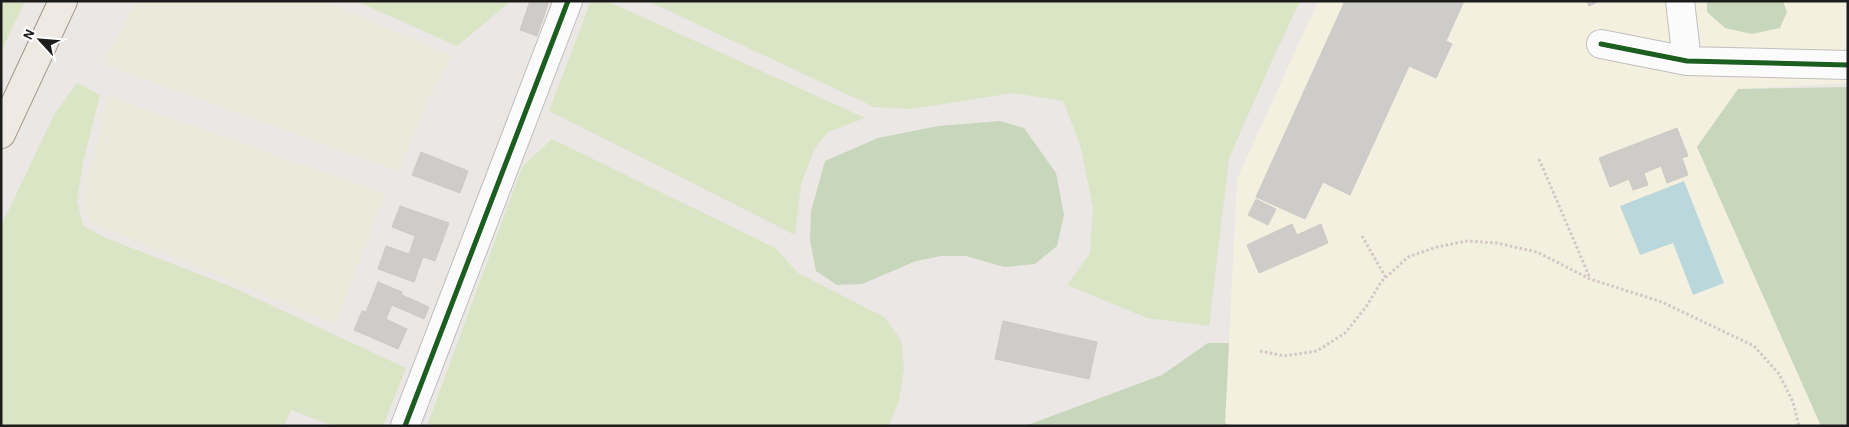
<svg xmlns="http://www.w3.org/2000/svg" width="1849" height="427" viewBox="0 0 1849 427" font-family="'Alegreya Sans',sans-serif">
	<rect width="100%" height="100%" fill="#eae7e4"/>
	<path fill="#f4f0e0" d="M1318,1H1848V83L1738,89L1697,147L1821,426H1231L1225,423L1237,179Z"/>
	<path fill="#eae8d8" d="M136,1H324L452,56L432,92L398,171L103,64Z
		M108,96L385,194L335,324L91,222L84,201Z"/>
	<path fill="#dae5c5" d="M1,1H25L1,52Z
		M356,1H511L457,46Z
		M591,1H607L865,118L828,132L815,148L801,184L795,235L549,111Z
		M648,1H1300L1271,63L1229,158L1209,326L1147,318L1067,285L1090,253L1093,208L1080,144L1063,101L1013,93L911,109L874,107Z
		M77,83L100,95L83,163L77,201L83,226L106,238L232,287L406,368L383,426H334L291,410L284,426H1V226L54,115Z
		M552,139L775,248L798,273L884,317L901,340L904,369L899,400L889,426H427L522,167Z"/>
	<path fill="#c8d6bb" d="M1707,1H1783L1787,12L1780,28L1752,34L1725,28L1707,12Z
		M1848,87V426H1821L1697,147L1738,89Z
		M1000,121L1024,128L1056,173L1064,215L1057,246L1035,264L1004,267L966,256H941L916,261L862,284L837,285L816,271L810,240L811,211L825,161L878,138L938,126Z
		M1208,343H1229L1225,423L1231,426H1025L1162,375Z"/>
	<path fill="#bad8db" d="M1684,181L1724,283L1693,295L1673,243L1640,255L1620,206Z"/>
	<path fill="#ceccc9" stroke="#cdc9c6" d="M530,1H549L537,36L520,30Z
		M1345,1H1464L1446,41L1452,44L1436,78L1409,66L1350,195L1323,182L1305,219L1256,197Z
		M1587,1H1600L1589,6Z
		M1677,128L1688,156L1682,158L1688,175L1667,183L1661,166L1644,173L1648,185L1633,190L1629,179L1610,187L1599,158Z
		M421,152L468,171L460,193L412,175Z
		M1256,199L1276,209L1268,225L1248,215Z
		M400,206L449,223L435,261L423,257L414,282L378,269L386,246L409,254L415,236L392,227Z
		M1292,224L1297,235L1321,224L1328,243L1259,273L1247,245Z
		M378,282L402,292V295L429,307L424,319L392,305L386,319L407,329L398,349L354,330L362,311L366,312Z
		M1003,321L1097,342L1089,379L995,359Z"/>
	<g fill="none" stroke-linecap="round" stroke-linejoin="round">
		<defs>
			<path id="minor" d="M1680,1L1687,61
				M1601,44L1687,61L1848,65
				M405,426L568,1"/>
			<path id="major" d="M1,134L63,1"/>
		</defs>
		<use href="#minor" stroke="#c0bebd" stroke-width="30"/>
		<use href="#major" stroke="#9e9283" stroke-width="30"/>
		<path stroke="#d4c6c6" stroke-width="3" stroke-dasharray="2.5 2.5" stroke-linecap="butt" d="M1539,159L1590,278
			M1362,236L1386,278
			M1260,351L1284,356L1317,351L1345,333L1366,307L1381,282L1408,257L1437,247L1467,241L1497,243L1537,252L1590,279L1662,302L1754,346L1779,374L1793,402L1799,426"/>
		<use href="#minor" stroke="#fcfbfb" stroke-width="28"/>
		<use href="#major" stroke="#efe9e4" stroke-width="28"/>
		<defs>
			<path id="cycleway" d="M1601,44L1687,61L1848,65
				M405,426L568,1"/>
		</defs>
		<use href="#cycleway" stroke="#fff" stroke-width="8"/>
		<use href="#cycleway" stroke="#1b5e20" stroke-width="5"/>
	</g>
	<rect width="1849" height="427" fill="none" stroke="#1c1c1c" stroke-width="5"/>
	<g transform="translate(40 40) rotate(296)" stroke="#ffffff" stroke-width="4" paint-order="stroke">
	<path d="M0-4L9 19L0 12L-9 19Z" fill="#1c1c1c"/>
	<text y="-8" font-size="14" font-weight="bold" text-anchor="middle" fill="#1c1c1c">N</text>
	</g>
</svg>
